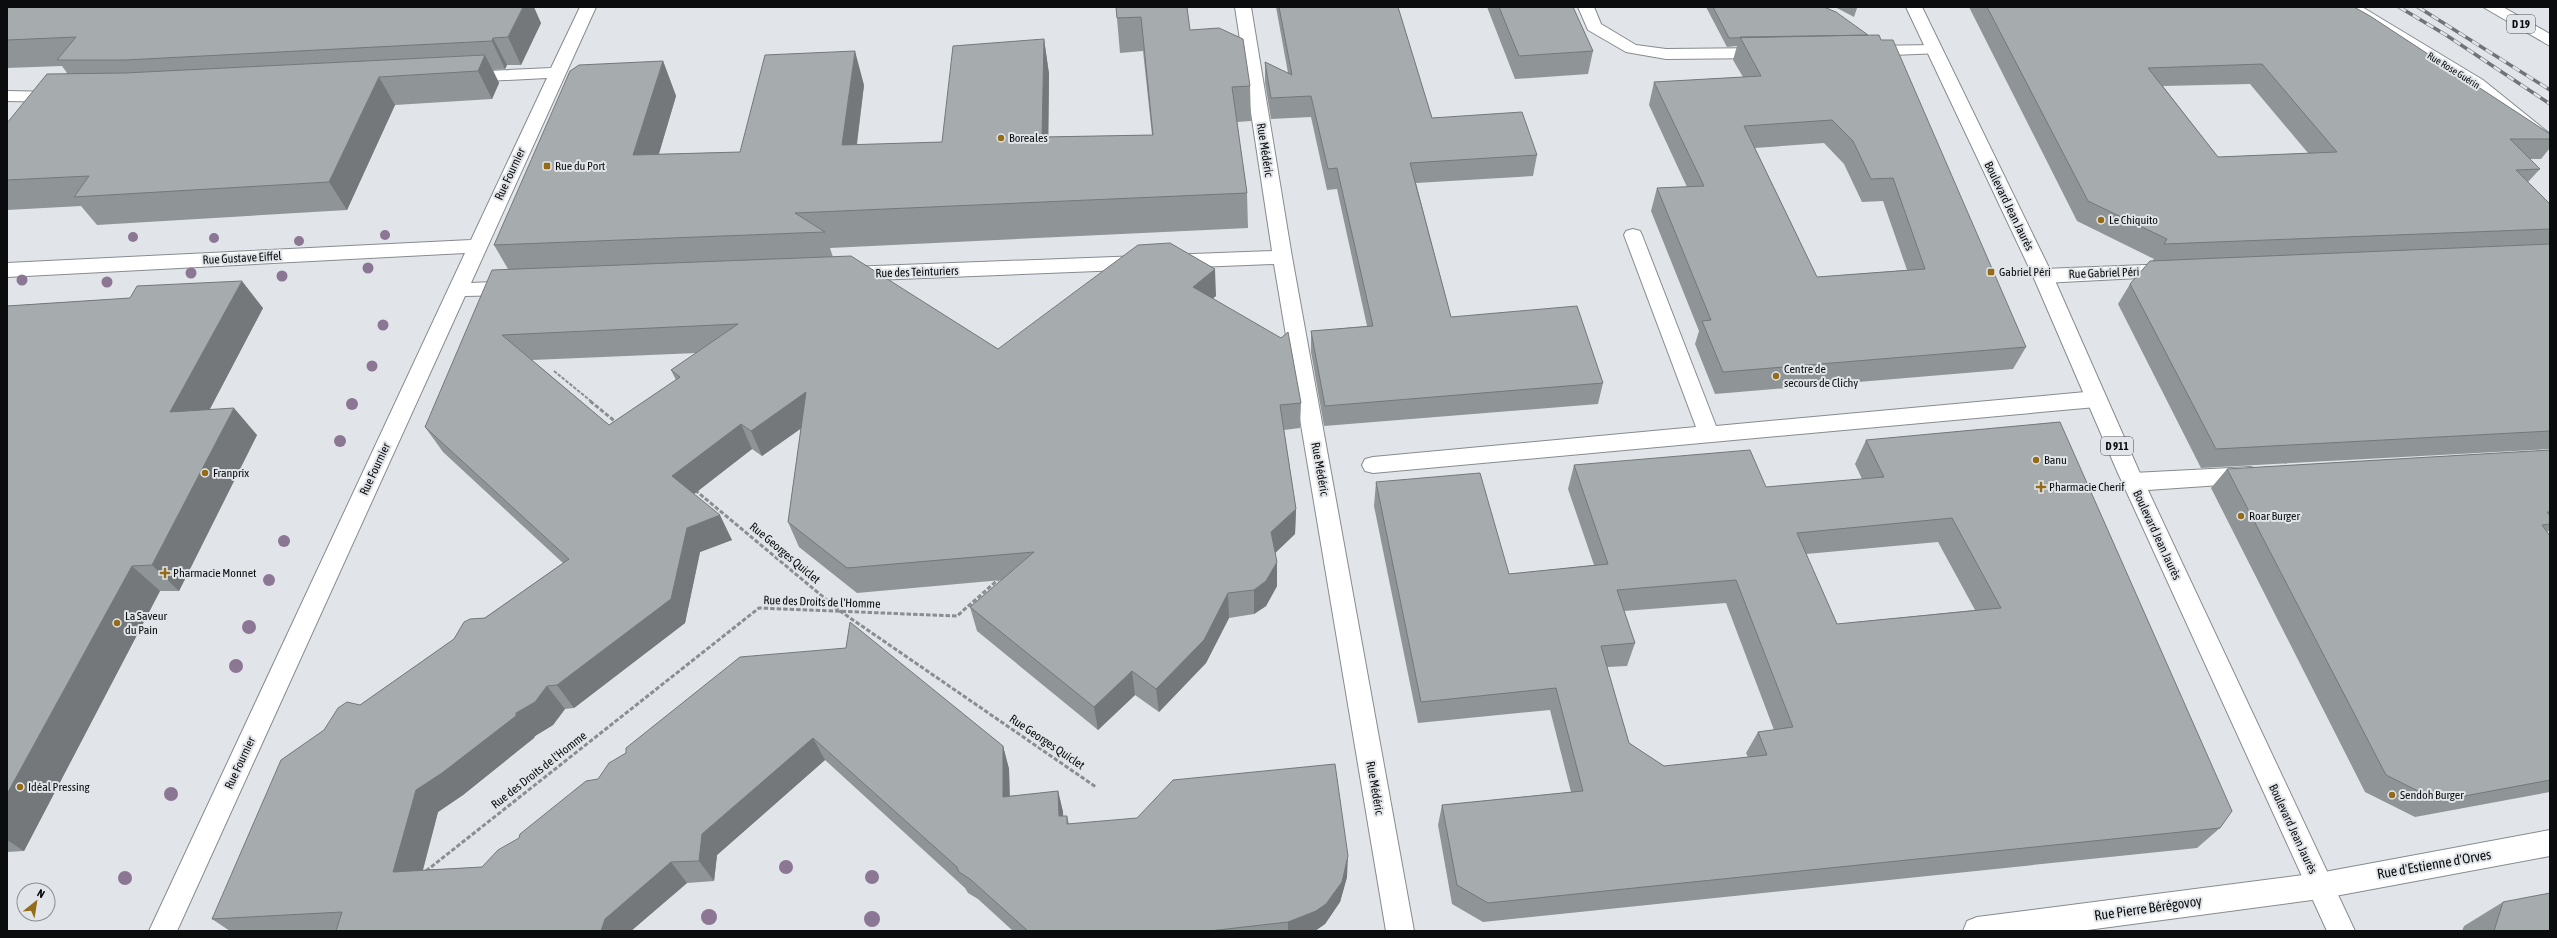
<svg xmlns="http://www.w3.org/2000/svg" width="2557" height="938" viewBox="0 0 2557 938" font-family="'Asap Condensed',sans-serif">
	<rect width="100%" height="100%" fill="#e1e5e9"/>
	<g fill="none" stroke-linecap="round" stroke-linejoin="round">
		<defs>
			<path id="minor" d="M580,7H596L471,283L513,281L520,283L523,288L520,293L513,295L465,296L177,931H149L465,253L7,277V263L471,240L547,78L466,82L460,81L458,77L460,73L466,72L551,68Z
				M1235,7H1251L1292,257L1414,931H1386L1274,264L849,281L842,279L839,274L842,269L849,267L1272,251Z
				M1578,7H1594L1601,24L1636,45L1666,49L1766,48L1774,53L1766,58L1666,59L1626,52L1588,30Z
				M2343,7H2362L2483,80L2550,134V148L2544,147L2471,88Z
				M1935,45L1943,50L1941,53L1868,56L1860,51L1868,46Z
				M7,91L58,92L64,93L67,97L64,101L58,102L7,101Z
				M1633,229L1640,231L1642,235L1716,426L2096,391L2103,394L2107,399L2103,404L2096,407L1373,473L1365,471L1362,465L1365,459L1373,457L1696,427L1624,235L1626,231Z
				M2171,264L2178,266L2181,271L2178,276L2043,283L2036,281L2033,276L2036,271L2043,269Z
				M2250,467L2258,469L2261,475L2258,481L2250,483L2133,491L2125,488L2122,482L2125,476L2133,473Z
				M2550,830V856L2319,899L2080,931H1963L1967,921L1977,917L2319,873Z"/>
			<path id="major" d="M1906,7H1922L2053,276L2139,471L2355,931H2327L2117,471L2033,276Z
				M2483,7H2503L2550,34V46Z"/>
		</defs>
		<use href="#minor" stroke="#878b8f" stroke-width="2"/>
		<use href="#major" stroke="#878b8f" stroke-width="2"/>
		<path stroke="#8b8e91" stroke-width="2" stroke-dasharray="3.5 1.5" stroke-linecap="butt" d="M554,371L592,402"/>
		<path stroke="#8b8e91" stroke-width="3" stroke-dasharray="4.5 2" stroke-linecap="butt" d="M590,401L617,423
			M695,490L840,611L1096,787
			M426,871L759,608L957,616L1000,578"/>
		<use href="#minor" fill="#fff" fill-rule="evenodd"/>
		<use href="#major" fill="#fff" fill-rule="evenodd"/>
		<defs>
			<path id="rail" d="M2399,7L2446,35L2550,104
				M2418,7L2550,90"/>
		</defs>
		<use href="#rail" stroke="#717476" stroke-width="3.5"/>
		<use href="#rail" stroke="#e1e5e9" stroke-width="2.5" stroke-dasharray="8" stroke-linecap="butt"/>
	</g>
	<g fill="#8b7694">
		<circle cx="385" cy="235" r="5"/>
		<circle cx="133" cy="237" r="5"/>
		<circle cx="214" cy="238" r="5"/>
		<circle cx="299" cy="241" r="5"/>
		<circle cx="368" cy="268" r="5.5"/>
		<circle cx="191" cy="273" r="5.5"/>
		<circle cx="282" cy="276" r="5.5"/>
		<circle cx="22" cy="280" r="5.5"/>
		<circle cx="107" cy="282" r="5.5"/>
		<circle cx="383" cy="325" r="5.5"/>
		<circle cx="372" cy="366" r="5.5"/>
		<circle cx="352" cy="404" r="6"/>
		<circle cx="340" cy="441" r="6"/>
		<circle cx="284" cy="541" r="6"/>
		<circle cx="269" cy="580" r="6"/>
		<circle cx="249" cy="627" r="7"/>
		<circle cx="236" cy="666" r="7"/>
		<circle cx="171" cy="794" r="7"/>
		<circle cx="786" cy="867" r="7"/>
		<circle cx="872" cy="877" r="7"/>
		<circle cx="125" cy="878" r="7"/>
		<circle cx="709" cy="917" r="8"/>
		<circle cx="872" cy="919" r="8"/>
	</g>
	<path fill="#8f9496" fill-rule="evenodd" d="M7,7L541,23L521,65H507L505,69L493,70L499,83L492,99L395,105L347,210L97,225L81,206L7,210V123L67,73L62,66L7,68Z
		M1116,7L1190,30L1250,86L1251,121L1237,122L1247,193L1248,228L830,248L833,257L998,349L1216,296L1213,298L1301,403L1300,428L1284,430L1296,509L1295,534L1275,553L1277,586L1266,606L1254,614L1229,618L1206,663L1159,712L1135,695L1098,730L977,631L970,607L1002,580L857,593L799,547L788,522L801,428L762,456L752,449L694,494L732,540L700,552L685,623L574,708L565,709L553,725L535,736L534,738L463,795L438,812L423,870L482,867L598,779L626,753L740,657L1003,746L1009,769L1010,796L1058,791L1063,812V816H1067L1069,824L1347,877L1340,902L1325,924L1315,931H1013L978,899L968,893L965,888L825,760L717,855L714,881L687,883L631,931H230L212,919L360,705L563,563L443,452L425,427L508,269L494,245L663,61L676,96L659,154L740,152L864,85L857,145L942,142L1044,39L1049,74L1048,137L1152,135L1143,51L1120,53ZM697,353L671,370L676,380L609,425L532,360Z
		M1276,7H1398L1432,118L1537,155L1533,176L1416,183L1451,317L1603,383L1598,404L1324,426L1311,352V331L1367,326L1337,189L1327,190L1311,117L1271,119L1265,83V62L1288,73Z
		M1487,7H1573L1593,51L1588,74L1515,79Z
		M1706,7H1824L2026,347L2013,369L1715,394L1695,344L1699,331L1651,211L1657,188L1687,187L1649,105L1654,82L1743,77L1733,60L1737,46L1727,47ZM1824,143L1844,164L1862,202L1883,201L1907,270L1817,277L1755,148Z
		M1835,7H1857V8L1854,17Z
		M1969,7H2354L2550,134V148L2541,159H2530L2540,169L2528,182L2550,229V449L2201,468L2118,304L2130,284L2154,259L2077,221ZM2250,84L2308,153L2218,157L2163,86Z
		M130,298L263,308L210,409L257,435L179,591H160L24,851L7,852V306Z
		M2060,422L2220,828L2197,848L1483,922L1452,904L1438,825L1442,805L1571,792L1550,710L1418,723L1374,506L1376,482L1509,574L1594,565L1568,489L1574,465L1766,487L1862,479L1855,464L1866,440ZM1938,542L1975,610L1837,624L1806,554ZM1726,603L1774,730L1758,732L1746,753L1748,757L1664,766L1629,743L1607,667L1627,666L1635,643L1624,611Z
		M2550,450V530L2547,532L2550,536V792L2415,817L2365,792L2211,488L2227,469Z
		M2503,902L2550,931H2462L2464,926Z"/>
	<path fill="#74787a" d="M523,7H534L541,23L521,65L508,37Z
		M493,38L507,65L505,69L492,41Z
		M1044,39L1049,74L1048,172L1042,137Z
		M855,51L864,85L852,180L842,145Z
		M485,55L499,83L492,99L478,71Z
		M663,61L676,96L648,190L633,155Z
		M379,77L395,105L347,210L329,182Z
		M1215,269L1216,296L1195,313L1193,287Z
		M242,281L263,308L194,439L170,412Z
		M806,392L816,418L762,456L751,431Z
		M234,408L257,435L179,591L152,565Z
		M741,424L752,449L685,501L672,476Z
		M1296,509L1295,534L1271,557V532Z
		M720,515L732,540L700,552L685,623L574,708L557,685L687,528Z
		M1277,562V586L1266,606L1254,614V590Z
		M132,566L160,591L24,851L7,840V794Z
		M1228,593L1229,618L1206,663L1159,712L1156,689Z
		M1132,671L1135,695L1098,730L1094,707Z
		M547,686L565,709L553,725L535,736L534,738L463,795L438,812L417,892L393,872L416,790Z
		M813,738L825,760L717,855L714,881L699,861L702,834Z
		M1003,746L1009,769L1010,818L1003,797Z
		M1058,791L1063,812L1064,837L1059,816Z
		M1348,856L1347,877L1340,902L1325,924L1315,931H1288V922Z
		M671,862L687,883L631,931H601L605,919Z"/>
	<path fill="#a6acae" stroke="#74787a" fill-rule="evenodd" d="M7,7H523L508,37L493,38L492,41L125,60H57L76,37L7,40Z
		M1116,7H1187L1190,30L1219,28L1243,39L1250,86L1232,87L1247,193L795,213L825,232L494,245L570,71L579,65L663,61L633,155L740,152L765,55L855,51L842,145L942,142L953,46L1044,39L1042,137L1153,135L1141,17L1117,18Z
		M1279,7H1398L1432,118L1522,112L1537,155L1410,163L1451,317L1577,306L1603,383L1325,406L1311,331L1373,326L1337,168L1328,169L1311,96L1271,98L1265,62L1292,75Z
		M1499,7H1573L1593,51L1519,56Z
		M1713,7H1824L1836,12L1868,35L1729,38Z
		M1987,7H2354L2370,16L2550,134V139H2510L2540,169L2516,170L2550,204V229L2164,244L2167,239L2088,201ZM2262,64L2337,152L2218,157L2148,68Z
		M1879,35L1881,40H1893L2026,347L1723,372L1702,321L1711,320L1657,188L1704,186L1654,82L1761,76L1740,37ZM1832,120L1853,141L1871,179L1893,178L1925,269L1817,277L1744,126Z
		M485,55L478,71L379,77L329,182L74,197L89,176L7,180V123L47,74L125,73Z
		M1170,243L1215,269L1193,287L1281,338L1288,332L1301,403L1280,405L1296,509L1271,532L1277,562L1266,581L1254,590L1228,593L1204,640L1156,689L1132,671L1094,707L970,607L1034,552L847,568L788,522L806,392L751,431L741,424L672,476L720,515L687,528L671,599L557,685L547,686L535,702L516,713V716L442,773L416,790L393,872L482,867L498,850L519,838L520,834L586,781L598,779L609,763L626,753V748L740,657L846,648L850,622L1003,746V797L1058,791L1059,816H1067V824L1137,818L1173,780L1335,764L1348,856L1342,882L1326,904L1316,911L1288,922L1209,931H1028L970,879L959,872L957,867L813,738L702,834L699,861L671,862L605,919L601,931H336L342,912L212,919L281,760L324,730L338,708L347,702L360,705L454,639L464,622L470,619L485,618L569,559L425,427L492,270L851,256L998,349L1138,245ZM738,324L671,370L680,377L609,425L502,335Z
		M2550,244V431L2216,449L2130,284L2150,261Z
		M242,281L170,412L234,408L152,565L132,566L7,794V306L130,298L137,286Z
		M2060,422L2232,811L2220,828L1488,903L1457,885L1442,805L1583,791L1556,688L1421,702L1376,482L1480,473L1509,574L1608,564L1574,465L1750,450L1766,487L1884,477L1866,440ZM1952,518L2001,608L1837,624L1797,533ZM1736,580L1793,727L1758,732L1767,755L1664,766L1629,743L1601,646L1635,643L1617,590Z
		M2550,450V512H2547L2550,516V524L2542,525L2550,536V780L2438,801L2386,775L2227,469Z
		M2550,893V931H2494L2503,902Z"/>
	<g fill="#966b18" stroke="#e1e5e9" stroke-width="1.5">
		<circle cx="1001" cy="138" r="4"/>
		<rect x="543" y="162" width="8" height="8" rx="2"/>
		<circle cx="2101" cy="220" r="4"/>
		<rect x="1987" y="268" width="8" height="8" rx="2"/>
		<circle cx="1776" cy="376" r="4"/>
		<circle cx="2036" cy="460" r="4"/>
		<circle cx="205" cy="473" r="4"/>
		<path d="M2039 481h4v4h4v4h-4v4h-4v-4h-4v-4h4z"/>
		<circle cx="2241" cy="516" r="4"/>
		<path d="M163 567h4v4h4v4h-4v4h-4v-4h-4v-4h4z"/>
		<circle cx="117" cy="623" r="4"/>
		<circle cx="20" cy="787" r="4"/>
		<circle cx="2392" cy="795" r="4"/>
	</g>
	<g text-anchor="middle" stroke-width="4" stroke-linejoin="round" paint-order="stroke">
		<g font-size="10" fill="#0b0c0d" stroke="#e1e5e9">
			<text transform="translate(2454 70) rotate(32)" y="4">Rue Rose Guérin</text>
		</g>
		<g fill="#e1e5e9" stroke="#4b4d4f" stroke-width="1">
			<rect x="2507" y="15" width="28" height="18" rx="3"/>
			<rect x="2101" y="437" width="32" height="18" rx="3"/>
		</g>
		<g font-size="11" font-weight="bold" fill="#0b0c0d">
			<text x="2521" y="28">D 19</text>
			<text x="2117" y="450">D 911</text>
		</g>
		<g font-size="12" fill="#0b0c0d" stroke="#e1e5e9" text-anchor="start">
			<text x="1009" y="142">Boreales</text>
			<text x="555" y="170">Rue du Port</text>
			<text x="2109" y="224">Le Chiquito</text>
			<text x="1999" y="276">Gabriel Péri</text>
			<text x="1784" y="373">Centre de<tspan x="1784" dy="14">secours de Clichy</tspan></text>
			<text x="2044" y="464">Banu</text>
			<text x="213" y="477">Franprix</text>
			<text x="2049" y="491">Pharmacie Cherif</text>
			<text x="2249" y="520">Roar Burger</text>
			<text x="173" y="577">Pharmacie Monnet</text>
			<text x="125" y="620">La Saveur<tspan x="125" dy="14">du Pain</tspan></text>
			<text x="28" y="791">Idéal Pressing</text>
			<text x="2400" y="799">Sendoh Burger</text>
		</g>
		<g font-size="12" fill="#0b0c0d" stroke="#e1e5e9">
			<text transform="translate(1265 150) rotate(81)" y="4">Rue Médéric</text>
			<text transform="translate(510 174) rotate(-65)" y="4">Rue Fournier</text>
			<text transform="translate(2009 206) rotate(64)" y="4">Boulevard Jean Jaurès</text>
			<text transform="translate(242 258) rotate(-3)" y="4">Rue Gustave Eiffel</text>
			<text transform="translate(917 272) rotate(-2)" y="4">Rue des Teinturiers</text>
			<text transform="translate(2104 273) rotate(-2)" y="4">Rue Gabriel Péri</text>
			<text transform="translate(375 469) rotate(-65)" y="4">Rue Fournier</text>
			<text transform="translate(1320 469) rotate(80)" y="4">Rue Médéric</text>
			<text transform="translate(2157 535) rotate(65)" y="4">Boulevard Jean Jaurès</text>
			<text transform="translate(785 553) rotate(40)" y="4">Rue Georges Quiclet</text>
			<text transform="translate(822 602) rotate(2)" y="4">Rue des Droits de l'Homme</text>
			<text transform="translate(1047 742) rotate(34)" y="4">Rue Georges Quiclet</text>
			<text transform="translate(240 763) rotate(-65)" y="4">Rue Fournier</text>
			<text transform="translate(539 770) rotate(-38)" y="4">Rue des Droits de l'Homme</text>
			<text transform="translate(1375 788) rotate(80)" y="4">Rue Médéric</text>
			<text transform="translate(2293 829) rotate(65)" y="4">Boulevard Jean Jaurès</text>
		</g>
		<g font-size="14" fill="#0b0c0d" stroke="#e1e5e9">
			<text transform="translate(2434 864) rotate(-10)" y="5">Rue d'Estienne d'Orves</text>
			<text transform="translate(2148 908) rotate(-8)" y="5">Rue Pierre Bérégovoy</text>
		</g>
	</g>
	<rect width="2557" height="938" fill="none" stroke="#0b0c0d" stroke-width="16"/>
	<g transform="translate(36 902) rotate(30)"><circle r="19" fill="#e1e5e9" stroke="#8b8e91"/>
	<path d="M0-3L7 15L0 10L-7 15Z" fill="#966b18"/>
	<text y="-6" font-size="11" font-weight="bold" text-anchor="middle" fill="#0b0c0d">N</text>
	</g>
</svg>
